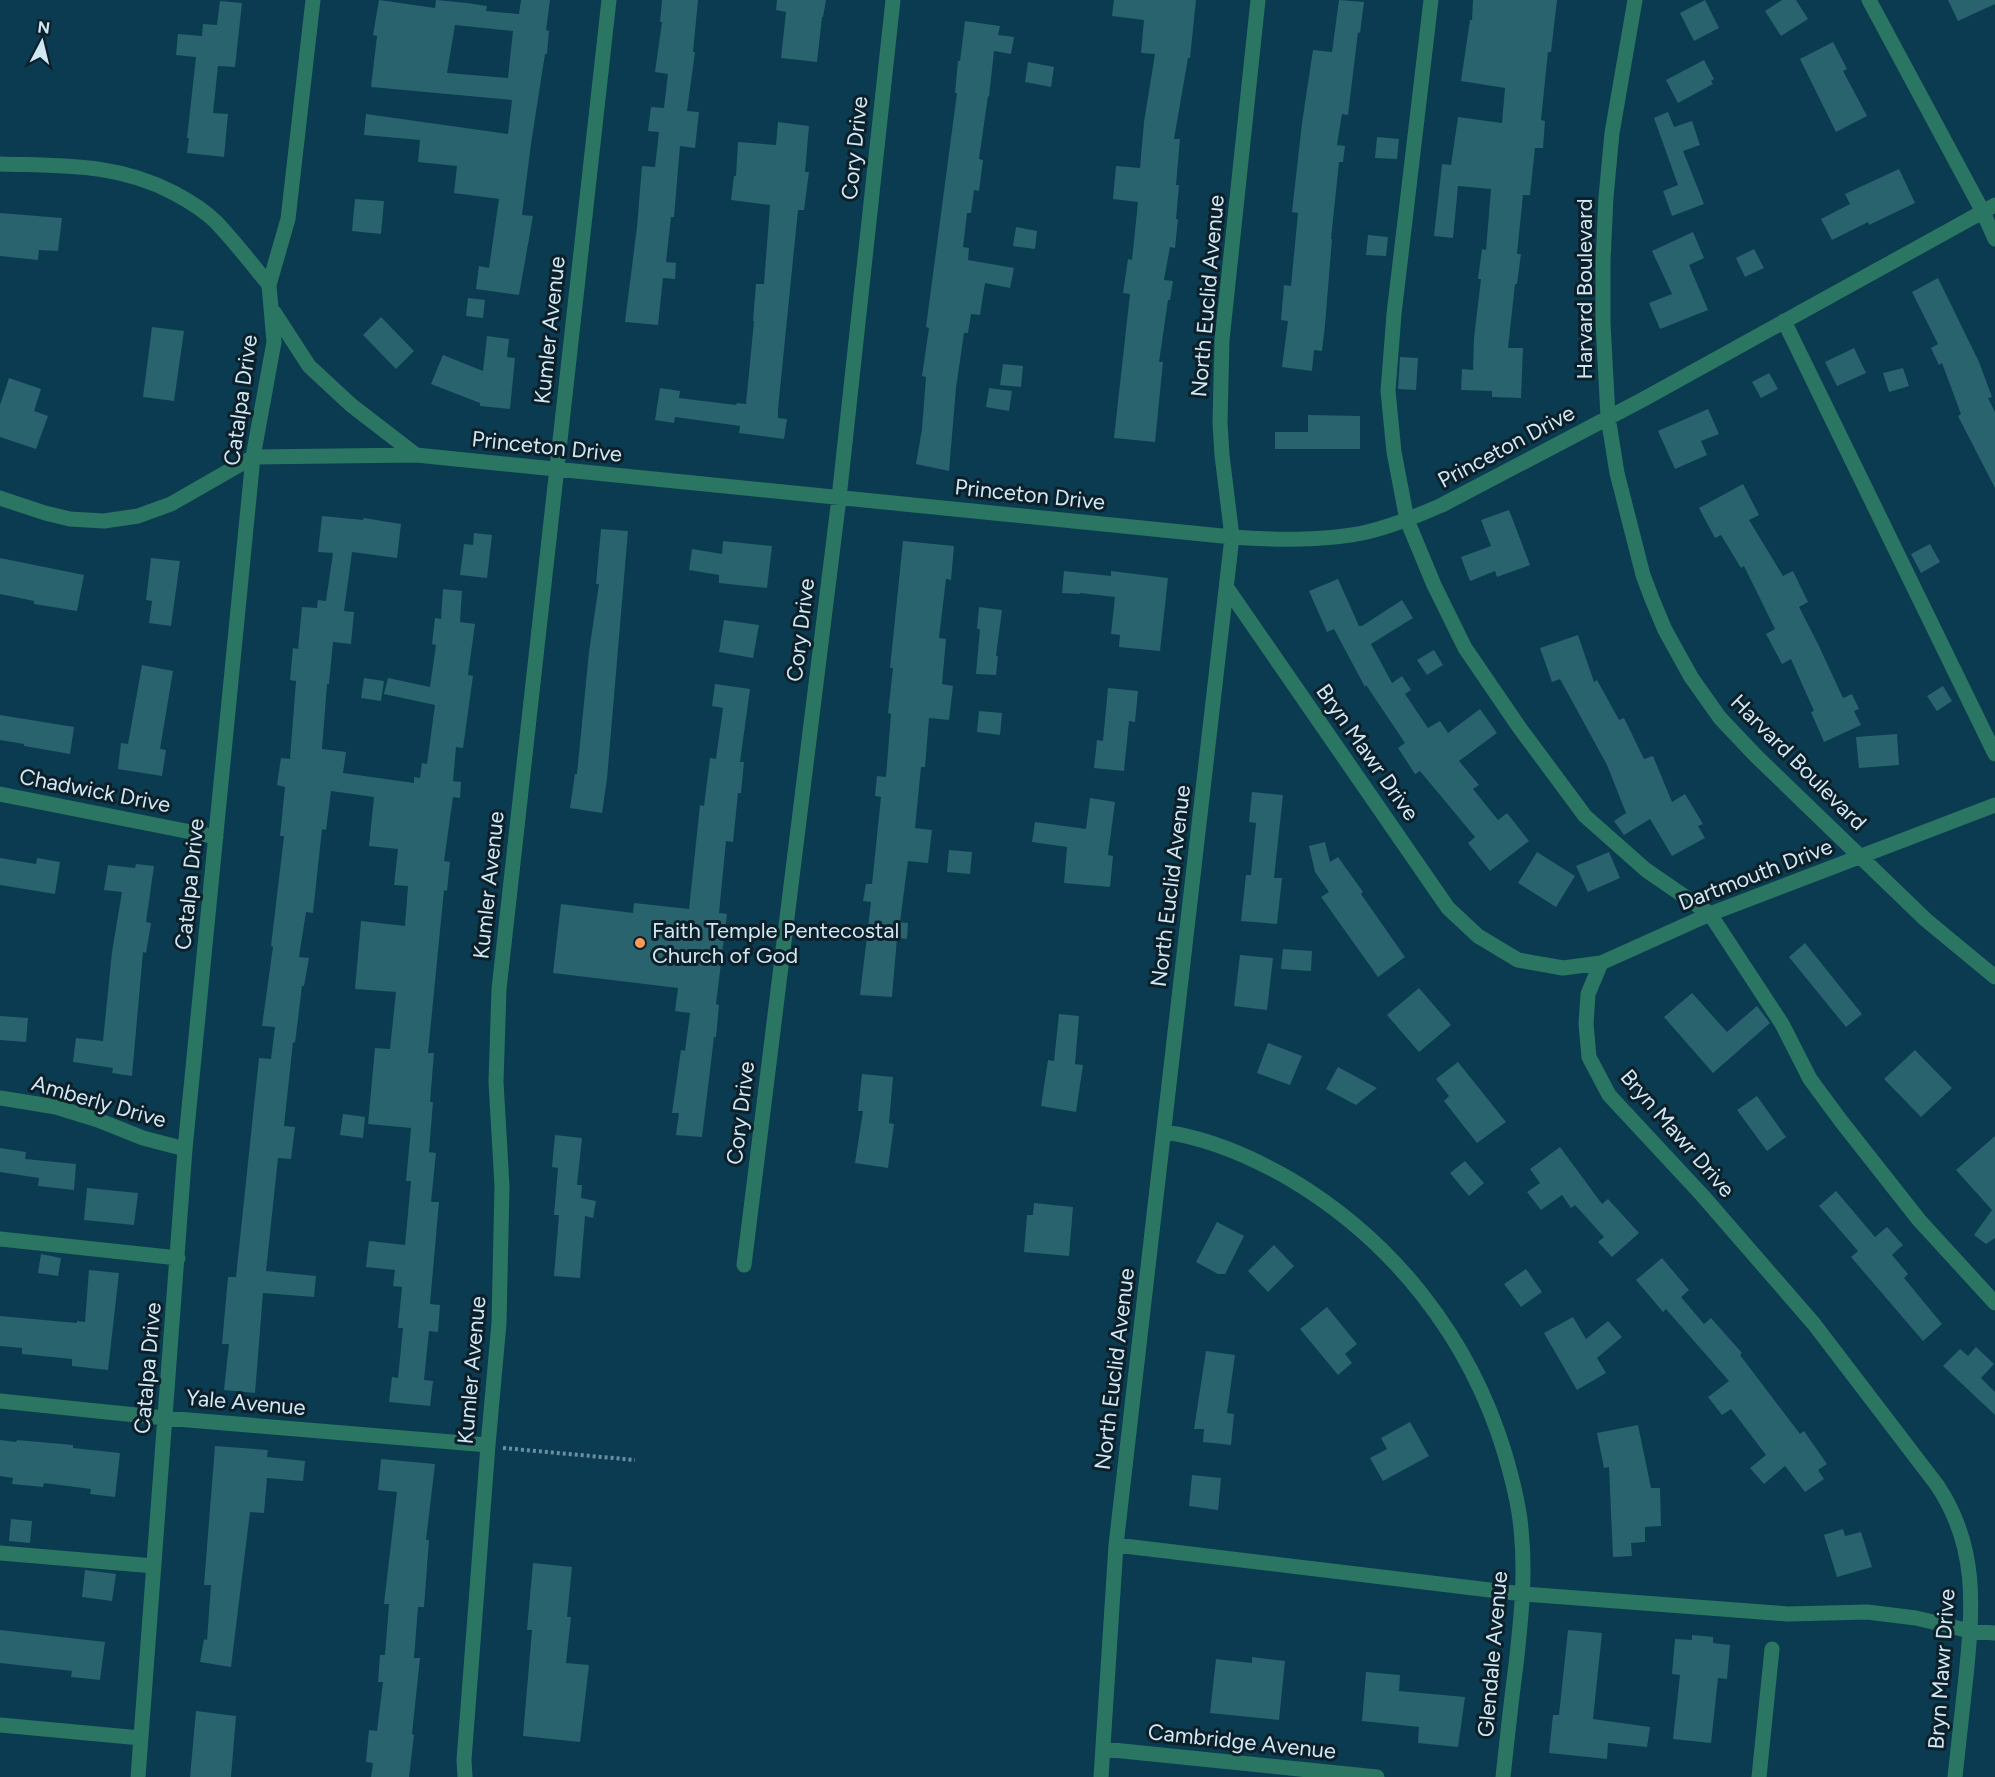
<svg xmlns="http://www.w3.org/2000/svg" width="1995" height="1777" viewBox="0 0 1995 1777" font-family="Figtree,sans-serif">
	<rect width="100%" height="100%" fill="#0a3b50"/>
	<path fill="#29636e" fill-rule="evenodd" d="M379,0L435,8L436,0L467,3L487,6L486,11L519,14L521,0H550L546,30L549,31L547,54H545L531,144L522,215L533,216L519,295L476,289L479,266L489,268L499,199L454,193L457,166L418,162L420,140L364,135L366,114L508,134L512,100L371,87L377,36L373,35ZM455,25L513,31L508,78L447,73Z
		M662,0H698L693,52H695L687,111L699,112L695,148L680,146L674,217H671L666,262L676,263L675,279L663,278L658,325L625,322L637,227L642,166L655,167L659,132L648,131L651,107L664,108L668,74L655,72L662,22H660Z
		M777,0H826L823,17H822L817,62L781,58L786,12L776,10Z
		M1114,0H1196L1190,58H1188L1174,139H1180L1176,185H1179L1176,219H1178L1175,248L1170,247L1164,280L1173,281L1170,300H1168L1159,362H1163L1155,442L1114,438L1130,294L1123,293L1128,259L1132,260L1138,202L1113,199L1116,166L1140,168L1144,122L1155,54L1141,53L1144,20L1112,16Z
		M1339,0L1364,2L1360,33L1358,32L1348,115L1342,114L1337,145L1345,146L1343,162H1339L1331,239H1332L1325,325L1322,351L1314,350L1312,371L1282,367L1288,321L1281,320L1284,285L1291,286L1298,213L1292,212L1302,123L1313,50L1332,52Z
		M1473,0H1557L1551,52H1548L1541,120L1545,121L1543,148H1535L1530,195H1523L1517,254H1521L1517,284H1515L1508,348H1523L1521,398L1492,397V391L1461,390L1462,369L1473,370L1474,338L1481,279H1478L1482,249L1486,250L1491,189L1458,186L1453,238L1434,236L1442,164L1451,165L1458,117L1502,123L1505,88L1461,81L1470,20H1472Z
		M1705,0L1719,28L1694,41L1680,13Z
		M1782,0H1796L1808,19L1781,36L1765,11Z
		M1948,0H1995V4L1958,21Z
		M220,1L242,3L235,67L218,66L213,113L228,114L224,157L187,153L189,138H187L196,57L176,55L178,34L202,36L203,24L217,25Z
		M965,21L1000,26L998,35L1014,37L1011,54L994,51L989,97L988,96L979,159L983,160L979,191L974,190L971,213H967L963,247L969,248L968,260L1014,268L1010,288L985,283L980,315L971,314L968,333H964L956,388L949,471L916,464L922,429L926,377L922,376L929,328L926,327L957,93H955L958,61H960Z
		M1833,42L1847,69L1843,71L1867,116L1836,132L1800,59Z
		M1704,60L1714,79L1711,81L1713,84L1678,103L1666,80Z
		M1028,62L1054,67L1051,87L1025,82Z
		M1668,112L1674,127L1692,121L1700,145L1683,151L1704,204L1672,216L1663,191L1678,185L1654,118Z
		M778,122L809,126L805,172H809L804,210H798L778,409V418L787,419L784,439L739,433L740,426L675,417L674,423L655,420L660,388L680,391L679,398L736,405L737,403L746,404L754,321H753L756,284H764L770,205L731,200L734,176H736L738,142L776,145Z
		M1377,137L1399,139L1397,159L1375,158Z
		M1899,169L1915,203L1869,225L1868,222L1832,240L1821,219L1850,204L1845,194Z
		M355,199L384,201L381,234L352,231Z
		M0,213L62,218L58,251L39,250L38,260L0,256Z
		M1016,227L1037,231L1035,249L1013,246Z
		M1693,232L1704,258L1689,265L1708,310L1660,329L1649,303L1672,294L1652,251Z
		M1368,235L1388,237L1386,256L1366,255Z
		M1754,249L1764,268L1745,277L1736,258Z
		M1938,278L1979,362L1992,397L1988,398L1995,412V488L1958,416L1961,414L1942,363L1939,365L1931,348L1938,344L1912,292Z
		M468,298L485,300L483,318L466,316Z
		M381,317L414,351L396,369L363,335Z
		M152,327L184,331L174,401L143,397Z
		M487,336L509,339L507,357L515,358L510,409L480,406V403L431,384L443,355L483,371Z
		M1854,348L1866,373L1837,386L1825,362Z
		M1400,357L1418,358L1416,390L1398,389Z
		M1003,364L1023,366L1021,387L1000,385Z
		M1903,368L1909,386L1889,392L1883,373Z
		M1769,373L1778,389L1761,398L1752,382Z
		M9,378L41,389L34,411L48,416L36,449L0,437V405Z
		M989,388L1012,391L1009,411L986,407Z
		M1708,409L1719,434L1701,441L1707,455L1675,469L1658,431Z
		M1308,415L1360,416V449H1275V432H1308Z
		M1743,484L1759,515L1749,520L1783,576L1793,571L1808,602L1799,607L1818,644L1843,698L1852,694L1859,709L1854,711L1861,725L1824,742L1811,712L1814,711L1791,659L1782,664L1766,634L1775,629L1744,566L1741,568L1721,535L1715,538L1699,508Z
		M1509,510L1530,565L1497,577L1495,571L1470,581L1461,557L1491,546L1481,520Z
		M322,516L363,520L364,518L401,524L397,558L352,552L344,611L354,612L351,644L333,642L329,684H327L322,749L346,752L343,773L414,783V777L420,778L422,763L427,764L435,705L384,694L388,678L430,687L436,645L432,644L435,618L441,619L443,589L462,591L460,622L475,624L468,675L473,676L463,748L456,747L453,781L461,782L460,798L453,797L444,861L450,862L447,891L444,890L428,1053H434L430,1102H433L429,1152L436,1153L431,1202H439L430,1304L440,1305L438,1332L429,1331L424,1380L433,1381L430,1406L389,1402L392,1377L398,1378L403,1328H398L402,1287L393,1286L395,1270L366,1267L369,1241L405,1245L411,1181H406L411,1128L368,1124L375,1048L390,1049L396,992L355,989L361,921L405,926L408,886L394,885L398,849L369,846L374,797L331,791L326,830L322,829L313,913L306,912L299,957L309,958L304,986H302L295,1043L293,1042L284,1126L295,1127L291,1159L278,1158L266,1271L316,1276L314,1297L263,1293L255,1393L224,1390L229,1344H222L228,1277H236L259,1058L271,1059L275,1027L262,1026L273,947L271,946L284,836H280L285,787L277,785L281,758L290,759L296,681L290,680L293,648L298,649L302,607L317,608L318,600L326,601L333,553L318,552Z
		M601,529L628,531L607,779L602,813L570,808L575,774H577L589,652L599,584H596Z
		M474,533L492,535L487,578L460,575L464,544L473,545Z
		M723,541L772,546L767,588L719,583V575L689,570L692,549L722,554Z
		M903,541L954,546L951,580L946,579L939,638L946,639L942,684L953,686L949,720L929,718L925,767H921L915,828L932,830L928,863L908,861L900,922L908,923L907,939L897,938L892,997L860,995L871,902L863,901L866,884H872L881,797L875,796L877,776L886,777L891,714L888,713L893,668H890Z
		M1930,544L1940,562L1921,573L1911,554Z
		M0,558L84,575L77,611L34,604V601L0,594Z
		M151,558L180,561L171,626L149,623L152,601L146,600Z
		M1064,571L1111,576V571L1168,578L1160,651L1119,647L1120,635L1111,634L1115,597L1080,593V594L1062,593Z
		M1338,579L1359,626H1362L1402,600L1413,618L1371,644L1392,683L1402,676L1411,690L1405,694L1428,728L1440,721L1448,733L1480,709L1497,733L1459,761L1479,785L1473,789L1498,820L1507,813L1529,841L1490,871L1468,843L1475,837L1420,771L1415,774L1398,748L1405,743L1366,685L1365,687L1334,629L1327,632L1309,591Z
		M979,607L1002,610L996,656H998L996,675L976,674L980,629H977Z
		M724,620L759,625L753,658L719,652Z
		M1578,635L1594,682L1597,680L1619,720L1624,718L1644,759L1653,756L1672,802L1685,794L1703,824L1698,826L1705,838L1672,856L1650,819L1624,835L1614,821L1626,813L1607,765L1560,679L1552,682L1540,648Z
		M1434,650L1443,665L1427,675L1417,660Z
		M142,665L173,671L160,749L166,750L162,776L118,769L121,743L128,744Z
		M364,678L384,681L381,701L361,698Z
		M715,684L750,689L740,762H744L741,793H738L733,842L726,841L719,913L727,914L716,1004L719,1005L716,1037H714L702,1137L676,1135L679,1113H672L681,1050L685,1051L690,1013L675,1011L678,988L553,973L561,904L633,913L634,903L689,909L700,805L704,806L710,758L716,759L723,708L712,706Z
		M1943,686L1952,701L1937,711L1927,696Z
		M1108,688L1138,691L1135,722L1129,721L1124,771L1094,768L1097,740L1103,741Z
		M979,711L1002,713L1000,735L977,732Z
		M0,715L74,727L70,754L24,746V744L0,740Z
		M1897,734L1899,765L1859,768L1856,737Z
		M1252,792L1283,795L1274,878H1282L1277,924L1241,921L1246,875H1251L1256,823L1249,822Z
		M1090,798L1115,802L1108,855L1113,856L1110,887L1064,883L1067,847L1032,842L1035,822L1086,829Z
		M1325,842L1330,862L1338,857L1363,892L1361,894L1405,957L1378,977L1321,897L1329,892L1315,872L1309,846Z
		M949,850L972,852L970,874L947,872Z
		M1537,852L1575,876L1556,907L1518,883Z
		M1609,852L1620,878L1588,892L1576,866Z
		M0,858L36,864L37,858L60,862L55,894L0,885Z
		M136,864L154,866L146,922L151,923L146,953L143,952L132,1076L112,1073L113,1068L73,1062L76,1038L103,1041L112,952L122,892L104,890L108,865L135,868Z
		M1805,943L1862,1014L1846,1027L1789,957Z
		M1283,949L1312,951L1311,971L1281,969Z
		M1240,955L1273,958L1267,1010L1234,1006Z
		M1419,988L1451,1025L1419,1052L1387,1015Z
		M1692,993L1727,1032L1757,1006L1770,1023L1713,1073L1664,1017Z
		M1059,1014L1079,1016L1075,1064L1083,1065L1076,1112L1041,1106L1048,1060L1054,1061Z
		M0,1016L28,1018L26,1042L0,1040Z
		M1268,1043L1302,1056L1290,1085L1257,1073Z
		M1915,1050L1952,1088L1921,1117L1884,1079Z
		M1458,1062L1506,1122L1477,1143L1444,1101L1449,1096L1436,1079Z
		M1338,1067L1377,1088L1356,1105L1326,1089Z
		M862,1074L893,1077L889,1123L894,1124L888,1168L855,1163L863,1111H858Z
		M1757,1096L1786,1137L1767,1151L1737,1110Z
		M343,1114L365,1117L363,1138L340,1135Z
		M555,1135L582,1138L577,1185H582L581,1198L596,1201L593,1218L585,1216L580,1278L554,1276L559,1215H554L558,1168L552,1167Z
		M1995,1136V1238L1986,1244L1974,1235L1992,1210L1956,1170Z
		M1560,1147L1602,1204L1608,1199L1639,1233L1612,1257L1598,1242L1604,1237L1575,1205L1571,1208L1562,1195L1541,1210L1527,1192L1540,1183L1530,1169Z
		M0,1148L26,1152L25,1159L76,1164L74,1190L38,1186L39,1178L0,1172Z
		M1465,1161L1484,1183L1469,1196L1450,1173Z
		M87,1188L138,1193L134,1225L84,1220Z
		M1836,1191L1875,1237L1887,1227L1903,1245L1892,1255L1908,1274L1904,1278L1942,1324L1923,1341L1851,1257L1858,1251L1819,1206Z
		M1034,1203L1073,1207L1069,1256L1024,1252L1027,1215H1033Z
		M1217,1222L1244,1236L1225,1274H1218L1196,1262Z
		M1274,1245L1294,1266L1268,1292L1248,1271Z
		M41,1254L61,1258L58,1276L38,1273Z
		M1662,1258L1689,1290L1681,1297L1704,1324L1711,1318L1742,1353L1740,1355L1800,1434L1804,1431L1827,1464L1818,1470L1824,1479L1805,1492L1785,1466L1764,1484L1750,1468L1766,1455L1731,1409L1722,1415L1708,1397L1729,1381L1666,1309L1663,1312L1636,1280Z
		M1526,1269L1542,1292L1521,1307L1504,1284Z
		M89,1270L119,1273L108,1370L72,1366V1359L22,1354V1348L0,1346V1316L77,1323V1321L85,1322Z
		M1327,1307L1357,1344L1345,1354L1352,1363L1338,1375L1300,1329Z
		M1573,1317L1586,1339L1608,1321L1622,1337L1597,1358L1606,1373L1577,1390L1544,1333Z
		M1976,1347L1994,1364L1981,1378L1995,1392V1415L1943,1366L1960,1349L1968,1356Z
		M1206,1351L1235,1355L1227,1413L1234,1414L1231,1445L1203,1442L1204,1429H1194Z
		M1410,1422L1429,1456L1383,1481L1370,1458L1387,1449L1381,1438Z
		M1638,1425L1651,1488H1660L1661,1526L1645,1527V1542L1631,1543L1632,1556L1613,1557L1609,1467L1604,1468L1597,1433Z
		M0,1440L16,1442L17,1440L73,1445V1448L120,1453L115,1497L90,1494L91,1489L44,1483L43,1487L12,1484L13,1478L0,1476Z
		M215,1446L268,1450L267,1457L305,1461L303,1481L267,1478L264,1513L250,1512L231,1667L200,1662L204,1639L207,1640L211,1585H204Z
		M381,1459L435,1464L426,1540H429L424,1607H418L414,1658H420L412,1734L414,1735L409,1777H371L373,1763L366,1762L369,1730L377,1731L383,1682H378L380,1655H385L389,1604H384L397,1492L378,1490Z
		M1192,1475L1221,1478L1218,1510L1189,1506Z
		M11,1519L32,1521L30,1543L9,1541Z
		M1843,1529L1845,1536L1861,1532L1872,1567L1837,1577L1824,1535Z
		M533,1563L572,1567L567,1617H571L566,1663L589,1665L580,1742L523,1736L532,1630H527Z
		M85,1570L116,1574L112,1601L82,1597Z
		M0,1630L105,1642L100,1680L71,1677L72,1671L0,1663Z
		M1568,1630L1602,1633L1593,1719L1650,1727L1647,1747L1608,1743L1607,1759L1549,1753L1553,1715H1559Z
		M1692,1635L1713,1637V1643L1730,1645L1727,1679L1718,1678L1711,1743L1673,1739L1680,1675L1672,1674L1675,1639L1692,1640Z
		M1252,1657L1285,1661L1279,1720L1210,1713L1216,1659L1252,1663Z
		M1366,1672L1400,1675L1399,1691L1465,1697L1458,1747L1418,1743L1419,1727L1362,1721Z
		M196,1711L236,1716L231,1777H190Z"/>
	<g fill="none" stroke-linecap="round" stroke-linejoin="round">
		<path stroke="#6b8fa1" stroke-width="4" stroke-dasharray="3 3" stroke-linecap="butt" d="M503,1448L635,1460"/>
		<path stroke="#2b7662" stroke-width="15" d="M1431,0L1394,314L1388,391L1394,452L1407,520L1434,585L1465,648L1519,727L1585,816L1646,870L1710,914L1782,1024L1810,1079L1841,1121L1919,1220L1995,1303
			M1635,0L1612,133L1606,197L1603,261V323L1608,417L1617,473L1643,575L1652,599L1665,630L1691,677L1720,718L1756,756L1926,920L1995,977
			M1869,0L1983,212L1995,239
			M0,164C63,166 117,163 174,193C189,201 204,210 216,222C235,242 252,264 269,285
			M274,312L309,366L351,405L416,455
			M1784,321L1995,754
			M0,498L45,513L70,519L104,521L138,516L171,504L253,457L416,455L1232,537C1273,540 1327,541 1367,532C1393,526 1417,516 1442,505L1642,400L1995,205
			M1227,588L1448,908L1478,936L1518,960L1563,968L1601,963L1710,914L1995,805
			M0,794L216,837
			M1601,963L1588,994L1586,1024L1589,1057L1609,1095L1702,1195L1814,1324L1937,1485C1978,1546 1973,1607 1966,1676C1962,1710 1959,1743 1955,1777
			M0,1098L56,1107L98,1120L143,1138L185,1149
			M1164,1132C1209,1138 1250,1156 1290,1179C1394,1241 1470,1338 1505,1454C1512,1478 1519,1504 1521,1529C1526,1575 1521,1619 1516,1665C1511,1702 1507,1740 1503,1777
			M0,1239L178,1258
			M744,1265L839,498L893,0
			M0,1401L165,1418L488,1445
			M1116,1545L1523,1594L1788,1614L1867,1612L1916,1618L1970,1631L1995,1633
			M0,1553L154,1566
			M0,1725L141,1738
			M1103,1749L1377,1777
			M138,1777L185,1149L253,457L274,342L269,285L288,219L313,0
			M465,1777L464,1760L488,1445L499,1323L502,1186L496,1082L499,989L609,0
			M1101,1777L1116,1545L1232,537L1222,455L1220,423L1222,340L1258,0
			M1759,1777L1772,1649"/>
	</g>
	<circle fill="#ff9b5a" stroke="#0d202a" stroke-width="2" cx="640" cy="943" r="6"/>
	<g text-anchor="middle" stroke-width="6" stroke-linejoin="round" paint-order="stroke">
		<g font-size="22" fill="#d0e7f4" stroke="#0d202a">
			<text transform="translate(854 148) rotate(-84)" y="8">Cory Drive</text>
			<text transform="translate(1584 289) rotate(-90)" y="8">Harvard Boulevard</text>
			<text transform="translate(1207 296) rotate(-85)" y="8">North Euclid Avenue</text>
			<text transform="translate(549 330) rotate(-84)" y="8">Kumler Avenue</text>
			<text transform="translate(240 400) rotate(-82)" y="8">Catalpa Drive</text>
			<text transform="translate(547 446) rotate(6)" y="8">Princeton Drive</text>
			<text transform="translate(1506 446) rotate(-28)" y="8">Princeton Drive</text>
			<text transform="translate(1030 494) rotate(6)" y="8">Princeton Drive</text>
			<text transform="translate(800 630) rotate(-83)" y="8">Cory Drive</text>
			<text transform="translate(1368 752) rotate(55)" y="8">Bryn Mawr Drive</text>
			<text transform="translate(1799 762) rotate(45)" y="8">Harvard Boulevard</text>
			<text transform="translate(95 790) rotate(11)" y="8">Chadwick Drive</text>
			<text transform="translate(1755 874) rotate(-21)" y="8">Dartmouth Drive</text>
			<text transform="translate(189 884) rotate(-84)" y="8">Catalpa Drive</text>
			<text transform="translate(488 885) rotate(-84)" y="8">Kumler Avenue</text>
			<text transform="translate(1170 886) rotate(-83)" y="8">North Euclid Avenue</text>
			<text transform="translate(99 1101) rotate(16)" y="8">Amberly Drive</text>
			<text transform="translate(740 1113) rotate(-83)" y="8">Cory Drive</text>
			<text transform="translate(1678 1133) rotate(49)" y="8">Bryn Mawr Drive</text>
			<text transform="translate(147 1368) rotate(-85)" y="8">Catalpa Drive</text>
			<text transform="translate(1114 1369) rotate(-83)" y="8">North Euclid Avenue</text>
			<text transform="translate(471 1370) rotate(-85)" y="8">Kumler Avenue</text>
			<text transform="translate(246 1402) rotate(5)" y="8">Yale Avenue</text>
			<text transform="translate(1492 1654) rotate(-85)" y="8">Glendale Avenue</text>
			<text transform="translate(1941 1669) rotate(-86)" y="8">Bryn Mawr Drive</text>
			<text transform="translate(1242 1741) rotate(6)" y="8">Cambridge Avenue</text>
		</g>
		<g font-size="22" fill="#d0e7f4" stroke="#0d202a" text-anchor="start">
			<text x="652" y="938">Faith Temple Pentecostal<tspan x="652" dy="25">Church of God</tspan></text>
		</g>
	</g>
	<g transform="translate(42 42) rotate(7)" stroke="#0d202a" stroke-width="4.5" paint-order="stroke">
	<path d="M0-4.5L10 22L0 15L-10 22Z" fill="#d0e7f4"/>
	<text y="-9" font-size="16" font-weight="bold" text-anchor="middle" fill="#d0e7f4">N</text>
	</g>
</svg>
